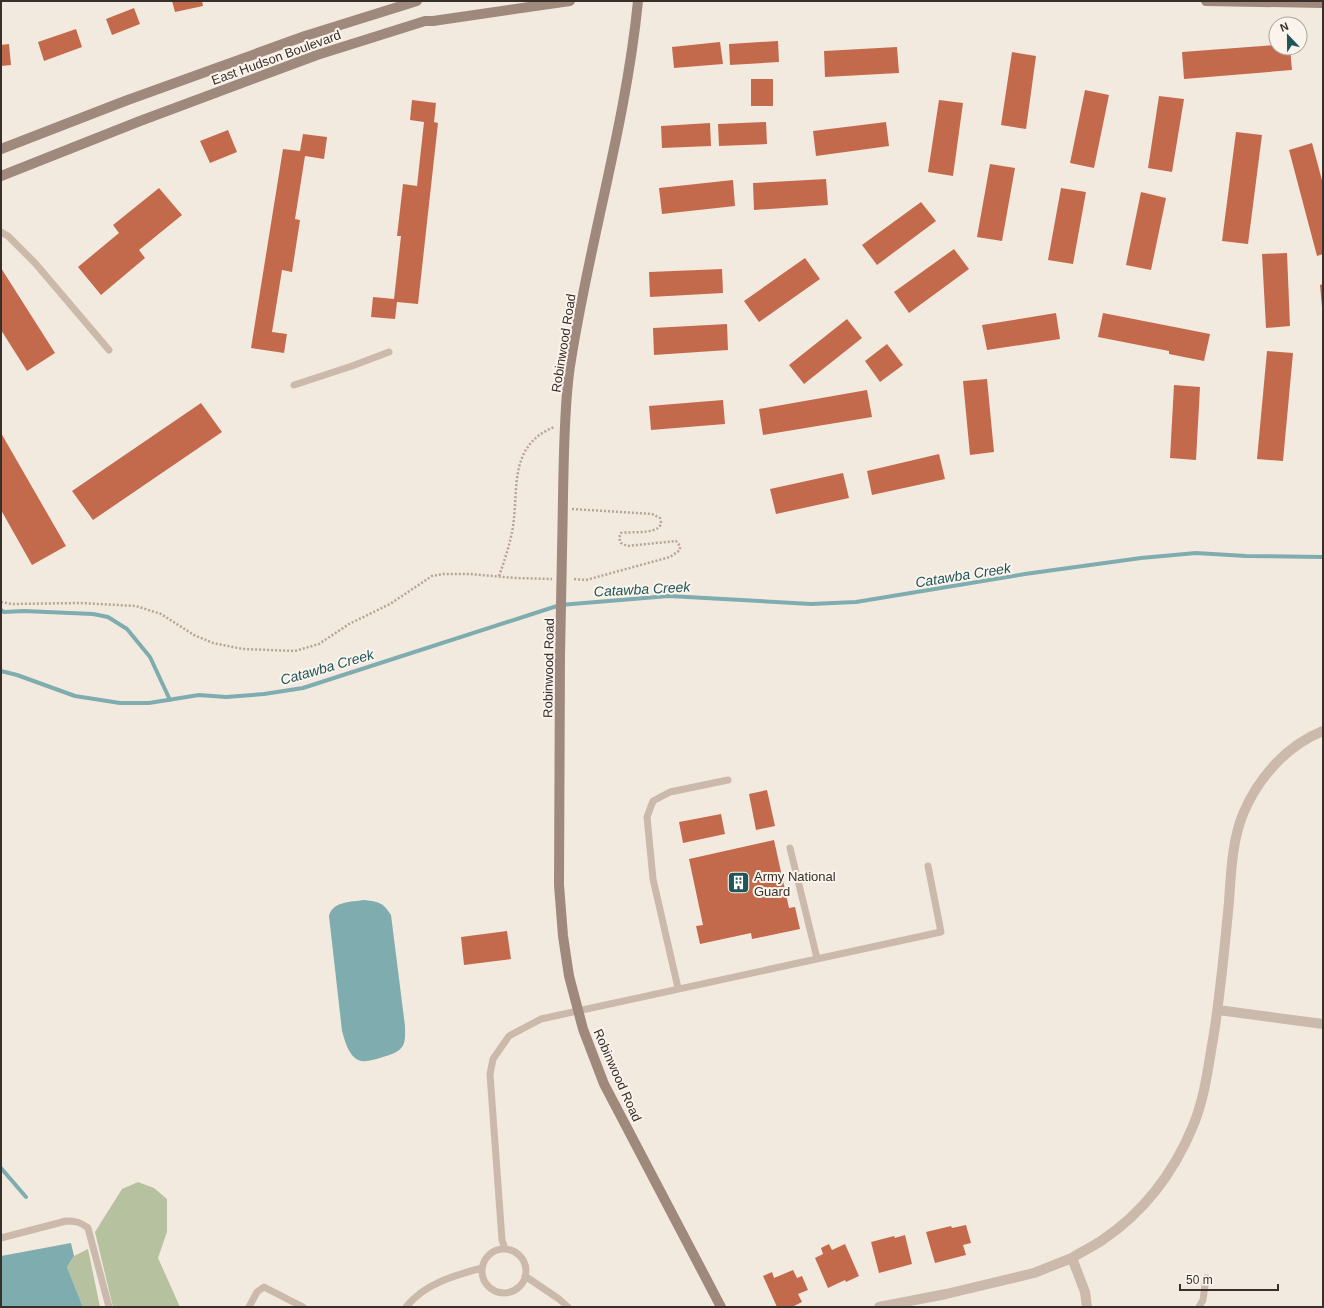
<svg xmlns="http://www.w3.org/2000/svg" width="1324" height="1308" viewBox="0 0 1324 1308" font-family="Arial,sans-serif">
	<rect width="100%" height="100%" fill="#f3eadf"/>
	<path fill="#b6c29f" d="M138,1182L154,1188L167,1199V1232L158,1258L180,1307H113L95,1232L122,1189Z
		M88,1249L100,1307H83L67,1267L74,1256Z"/>
	<path fill="#7fadaf" d="M364,900C379,902 383,902 391,915L405,1026C405,1032 406,1042 402,1047C398,1053 389,1055 383,1057C376,1059 368,1062 361,1061C349,1058 345,1041 342,1031L329,916C333,901 351,902 364,900Z
		M71,1243L74,1256L67,1267L83,1307H1V1256Z"/>
	<g fill="none" stroke-linecap="round" stroke-linejoin="round">
		<path stroke="#7fadaf" stroke-width="4" d="M1,610L4,612L24,611L93,614L108,617L127,629L150,657L170,700
			M1,671L17,675L75,696L120,703H149L199,695L226,697L264,694L303,688L560,605L669,596L811,604L856,602L1025,574L1141,558L1196,553L1246,556L1323,557
			M1,1168L26,1197"/>
	</g>
	<path fill="#c46a4c" d="M172,1H202L203,6L175,12Z
		M134,8L140,24L112,35L106,19Z
		M76,29L82,47L44,61L38,42Z
		M778,41L779,62L730,65L729,44Z
		M720,42L723,64L674,68L672,47Z
		M9,44L11,65L1,66V45Z
		M1276,45V48H1290L1292,70L1184,79L1182,52Z
		M897,47L899,73L825,77L824,51Z
		M1012,52L1036,56L1026,129L1001,125Z
		M751,79H773V106H751Z
		M1085,90L1109,95L1094,168L1070,163Z
		M1159,96L1184,99L1172,172L1148,168Z
		M412,100L436,103L434,122L438,123L418,304L397,302L395,319L371,317L373,297L394,299L401,236H397L403,184L417,186L424,122L410,120Z
		M939,100L963,103L953,176L928,172Z
		M766,122L767,144L719,146L718,124Z
		M886,122L889,146L816,156L813,131Z
		M710,123L711,146L662,148L661,126Z
		M228,130L237,152L210,163L200,141Z
		M1236,132L1262,135L1248,244L1222,241Z
		M303,134L327,137L324,159L305,156L295,219L300,220L292,272L282,270L272,332L287,334L284,353L251,348L283,149L300,151Z
		M1312,143L1323,184V254L1317,256L1289,150Z
		M990,164L1015,168L1002,241L977,237Z
		M826,179L828,205L754,210L753,183Z
		M733,180L735,206L662,214L659,188Z
		M159,188L182,215L139,250L145,258L101,295L78,267L119,233L113,225Z
		M1061,188L1086,192L1073,264L1048,260Z
		M1141,192L1166,198L1151,270L1126,265Z
		M921,202L936,221L877,265L862,245Z
		M954,249L969,269L909,313L894,292Z
		M1287,253L1290,326L1266,328L1262,254Z
		M805,258L820,279L759,322L744,301Z
		M1,268L55,353L27,371L1,330Z
		M722,269L723,293L650,297L649,272Z
		M1323,284V307H1322L1320,285Z
		M1056,313L1060,339L987,350L982,325Z
		M1103,313L1210,334L1204,361L1169,354V351L1098,337Z
		M847,319L862,338L804,384L789,365Z
		M727,324L728,350L654,355L653,328Z
		M887,344L903,365L880,382L865,361Z
		M1267,351L1293,353L1283,461L1257,459Z
		M987,379L994,452L970,455L963,381Z
		M1174,385L1200,387L1196,460L1170,458Z
		M867,390L872,417L763,435L759,409Z
		M723,400L725,424L651,430L649,406Z
		M201,403L222,432L93,520L72,491Z
		M1,433L66,546L32,565L1,510Z
		M939,454L945,479L872,495L867,471Z
		M843,473L849,498L776,514L770,489Z
		M767,790L775,826L756,830L749,794Z
		M721,814L725,834L683,843L679,822Z
		M774,840L789,908L795,907L800,929L752,939L751,933L700,944L696,926L703,925L689,859Z
		M507,931L511,959L464,965L461,937Z
		M966,1225L971,1243L963,1245L966,1255L935,1263L926,1232L951,1226L952,1228Z
		M905,1235L912,1264L879,1273L871,1242L894,1236L895,1238Z
		M829,1244L832,1250L845,1244L859,1276L846,1282L845,1280L828,1288L815,1258L823,1254L821,1248Z
		M793,1270L797,1278L802,1276L808,1290L798,1294L802,1302L792,1307H777L763,1276L772,1272L774,1278Z"/>
	<g fill="none" stroke-linecap="round" stroke-linejoin="round">
		<path stroke="#b7a495" stroke-width="2.5" stroke-dasharray="2 2" stroke-linecap="butt" d="M572,509L652,514L660,518C667,536 631,531 621,533L619,538L621,543L627,546L676,541L680,546V550L670,557L586,580L573,579
			M499,576C504,562 509,547 512,532C520,492 506,447 554,427
			M1,602L12,604L80,603L136,606L161,614L194,635L213,643L243,649L295,651L319,644L349,624L390,604L432,576L443,574H470L515,578L552,579"/>
		<path stroke="#cbbaab" stroke-width="7" d="M1,232L8,236L35,263L109,350
			M294,385L352,366L389,352
			M790,848L817,958
			M678,988L653,879L647,817L653,801L670,792L728,780
			M1,1238L66,1221C75,1221 81,1222 88,1228L109,1307
			M505,1249L502,1240L490,1074L493,1059L509,1036L541,1019L941,932L928,866
			M482 1271a22 22 0 1 1 44 0a22 22 0 1 1-44 0Z
			M525,1276L559,1299L568,1307
			M249,1307L257,1292L264,1287L303,1307
			M406,1307C424,1284 455,1275 482,1268
			M1199,1307L1203,1300L1206,1278"/>
		<path stroke="#cbbaab" stroke-width="10" d="M1218,1010L1323,1024
			M1072,1258C1081,1252 1092,1247 1101,1241C1143,1213 1174,1172 1193,1126C1203,1102 1207,1076 1211,1051C1220,1002 1224,952 1229,902C1231,873 1232,841 1243,814C1258,778 1287,745 1323,731
			M879,1307L946,1294L1034,1273L1072,1258L1085,1292L1087,1307"/>
		<path stroke="#9f897c" stroke-width="10" d="M1206,1L1323,3
			M1,149L125,101L305,36L417,1
			M1,176L140,121L317,55L425,21H433L570,1
			M562,552C563,510 563,468 565,426C566,404 567,382 571,360C590,239 626,123 638,1
			M560,656L559,885L563,936L569,976L578,1010L583,1029L604,1084L721,1307"/>
		<path stroke="#9f897c" stroke-width="10" d="M560,656L562,552"/>
	</g>
	<defs>
		<symbol id="building-square" viewBox="-11 -11 22 22"><rect x="-9" y="-9" width="18" height="18" rx="4" fill="#20565a" stroke="#faf4ec"/><path d="M-4-6H4V6H1V3H-1V6H-4ZM-2.5-4.3h1.7v1.8h-1.7ZM.8-4.3h1.7v1.8H.8ZM-2.5-1h1.7V.8h-1.7ZM.8-1h1.7V.8H.8Z" fill="#fff"/></symbol>
	</defs>
	<g fill-rule="evenodd">
		<use href="#building-square" x="726" y="870" width="25" height="25"/>
	</g>
	<g text-anchor="middle" stroke-width="4" stroke-linejoin="round" paint-order="stroke">
		<g font-size="13" fill="#392f2a" stroke="#faf4ec">
			<text transform="translate(276 57) rotate(-20)" y="5">East Hudson Boulevard</text>
			<text transform="translate(563 343) rotate(-81)" y="5">Robinwood Road</text>
			<text transform="translate(548 668) rotate(-89)" y="5">Robinwood Road</text>
			<text transform="translate(618 1075) rotate(66)" y="5">Robinwood Road</text>
		</g>
		<g font-size="13" fill="#392f2a" stroke="#faf4ec" text-anchor="start">
			<text x="754" y="881">Army National<tspan x="754" dy="15">Guard</tspan></text>
		</g>
		<g font-size="14" font-style="italic" fill="#20565a" stroke="#faf4ec">
			<text transform="translate(963 575) rotate(-9)" y="5">Catawba Creek</text>
			<text transform="translate(642 589) rotate(-3)" y="5">Catawba Creek</text>
			<text transform="translate(327 667) rotate(-16)" y="5">Catawba Creek</text>
		</g>
	</g>
	<rect width="1324" height="1308" fill="none" stroke="#392f2a" stroke-width="4"/>
	<g transform="translate(1288 36) rotate(338)"><circle r="19" fill="#faf4ec" stroke="#ada59e"/>
	<path d="M0-3L7 15L0 10L-7 15Z" fill="#20565a"/>
	<text y="-6" font-size="11" font-weight="bold" text-anchor="middle" fill="#392f2a">N</text>
	</g>
	<path d="M1180 1284v6h98v-6" fill="none" stroke="#392f2a" stroke-width="2"/>
	<text x="1186" y="1284" font-size="12" fill="#392f2a" stroke="#faf4ec" stroke-width="3" paint-order="stroke">50 m</text>
</svg>
